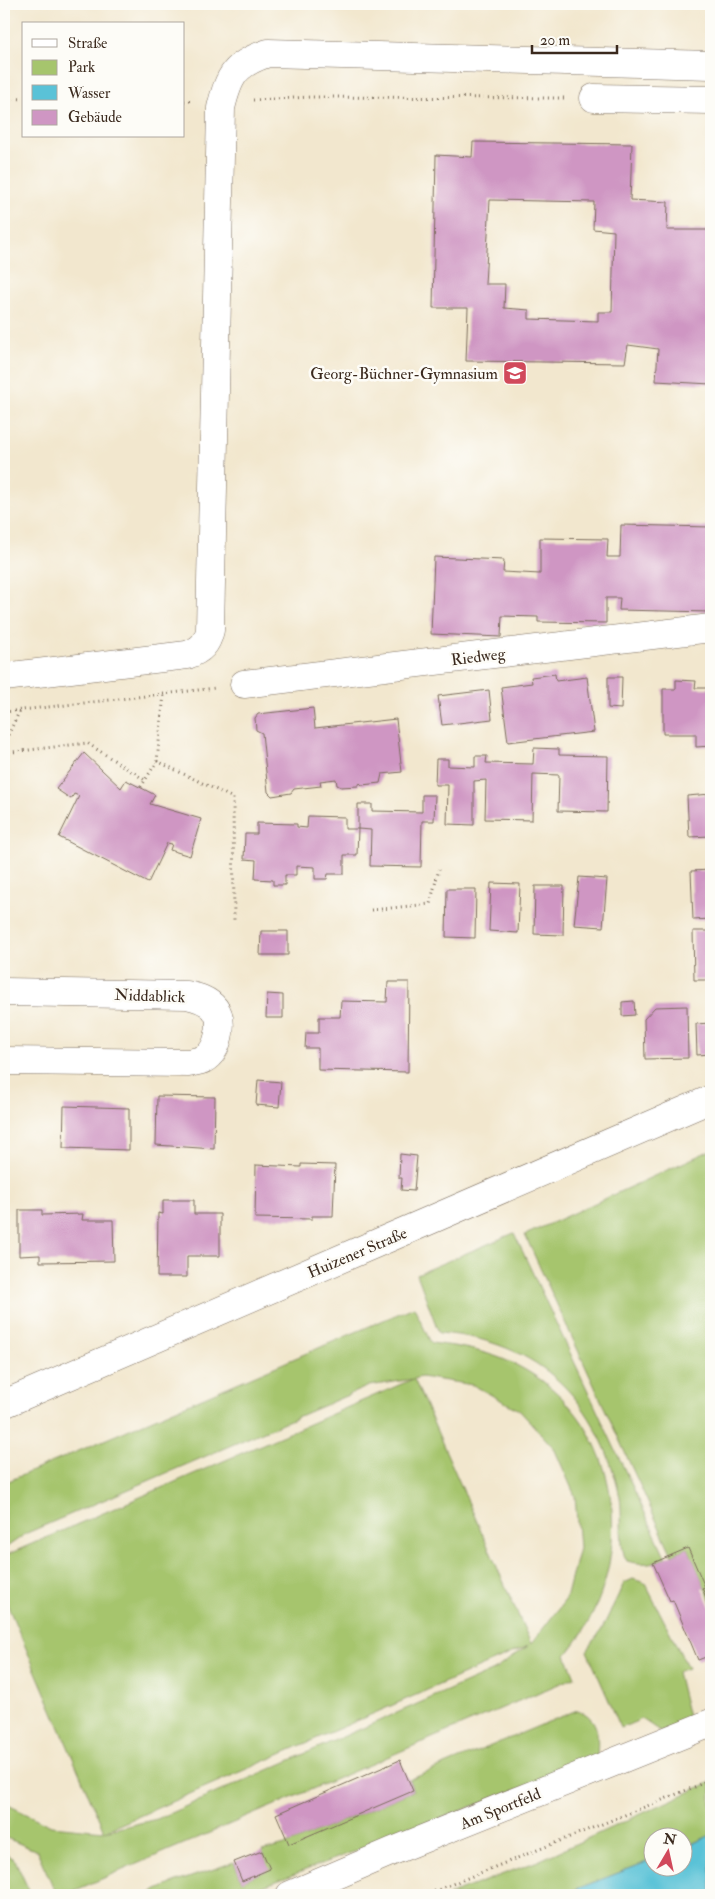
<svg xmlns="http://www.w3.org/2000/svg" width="715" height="1899" viewBox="0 0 715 1899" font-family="'IM FELL Double Pica',serif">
	<rect width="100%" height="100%" fill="#fdfcf7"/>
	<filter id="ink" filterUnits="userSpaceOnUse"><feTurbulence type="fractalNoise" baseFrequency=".02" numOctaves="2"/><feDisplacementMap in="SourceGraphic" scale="10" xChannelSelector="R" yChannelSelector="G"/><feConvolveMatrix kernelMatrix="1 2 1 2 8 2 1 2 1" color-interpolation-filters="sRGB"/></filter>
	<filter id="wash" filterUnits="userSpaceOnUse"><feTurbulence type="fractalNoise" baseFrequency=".0096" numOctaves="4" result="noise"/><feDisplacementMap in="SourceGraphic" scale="20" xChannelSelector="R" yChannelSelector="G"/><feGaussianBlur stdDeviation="1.12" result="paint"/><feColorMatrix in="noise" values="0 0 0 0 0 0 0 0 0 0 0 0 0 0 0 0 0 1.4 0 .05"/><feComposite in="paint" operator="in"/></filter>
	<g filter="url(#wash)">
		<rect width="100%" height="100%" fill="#f2e7ce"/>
		<path fill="#a6c56d" stroke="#707846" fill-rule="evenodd" d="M711,1150V1602L688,1548L672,1555L525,1235Z
			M514,1233L666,1558C652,1564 642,1565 627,1561C618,1548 623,1516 620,1498C600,1401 539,1340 439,1333L417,1274Z
			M414,1307L431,1343C467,1347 501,1354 532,1374C629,1434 636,1573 566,1655L575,1677L64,1895H57L37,1851L4,1837V1803L51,1826L104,1831L4,1597V1556L413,1379L369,1386L27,1533L4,1549V1483ZM421,1377L473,1385L519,1410L554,1448L575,1496L579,1548L566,1599L531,1644L414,1379ZM528,1646L494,1670L157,1819L105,1831Z
			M633,1579L645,1583L688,1668L677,1672L689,1721L661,1732L642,1719L621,1728L587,1651L602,1629L624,1583Z
			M577,1710C601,1718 598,1738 597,1759L240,1895H147L171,1884L234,1862L242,1881L269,1869L262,1851L289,1844L413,1791L409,1780Z
			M711,1782V1835L683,1848L682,1836H652V1860L561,1895H448L538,1861Z
			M4,1853L15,1860L31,1895H4Z"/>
		<path fill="#5ac2d7" stroke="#4a767a" d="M711,1835V1895H561L652,1860V1866H682L683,1848Z"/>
		<g id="blocks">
			<path fill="#cf96c3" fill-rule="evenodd" d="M473,142L632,144L630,200L668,202L667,230H711V384L656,381L658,349L628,345L625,363L466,361L468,308H433L436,155L472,157ZM490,200L594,202L593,229L614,231L612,312H598V321L529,319V310L504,308L505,284H485Z
				M621,525L711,527V612L619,610L620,598H606V623L538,622V617L502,616L501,637L431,634L434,557L504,560L503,572L540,574V538L608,539L607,557H620Z
				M555,674L556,681L587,677L594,732L508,742L501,687L532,683L531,677Z
				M608,677H622L621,709L608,708Z
				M676,680L696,681L695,688H711V746L696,747V734H663V689H676Z
				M489,690L492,719L442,725L438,696Z
				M313,708L315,728L396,719L402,772L382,774L380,783L362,785L360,783L358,786L341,787L337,785L336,779L320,781L321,786L294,789L291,793L272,796L268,792L262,733L256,730L255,718L258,714Z
				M534,748L559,749V755L608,756L607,812L558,811L559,775L533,774L532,820L485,819L486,780L474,781V825L447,824L448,785H435L436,759H448V766L475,767V756H487L486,763L533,764Z
				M84,753L121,788L126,780L155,795L150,804L201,819L190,856L170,850L172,844L167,843L148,883L59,837L79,796L74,794L71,799L56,789Z
				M711,794V836L689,837L687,796Z
				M422,795H435L434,821H422L421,867L370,866L371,830L358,829L357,855H344V874H328L327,879H315V867L296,866V875H285V885H273V880L255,879L256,860L244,859L245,834H257V823L297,824V827L307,828L308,816L345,817V829H358V804H372V811L422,812Z
				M711,870V919L693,920L691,871Z
				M579,877L607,879L603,927L574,925Z
				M491,883L520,884L518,933L489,931Z
				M535,886H564L563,935L534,934Z
				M447,889H476L475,938L446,937Z
				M261,931H288V955H260Z
				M693,931H711V980H694Z
				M388,982H409L408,1072L318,1070V1048H305L306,1033H319V1017H340L341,1001L387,1002Z
				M267,994L283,995V1018H266Z
				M634,1001L635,1015L622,1016V1002Z
				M687,1006L688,1058L645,1059L644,1019L655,1007Z
				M710,1023V1054L697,1055L696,1024Z
				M258,1080L281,1082L279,1107L256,1105Z
				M157,1096L215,1097L214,1149L156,1145Z
				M64,1106L129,1108V1150L63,1148Z
				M400,1154L417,1156L414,1191L401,1190L402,1178H399Z
				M301,1164L335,1165L333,1216H312V1219L255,1218L256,1165L301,1167Z
				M163,1200H194V1214H220V1256H187V1277H157L158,1213L163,1214Z
				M19,1210H42V1215L83,1214L82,1220H113L114,1261L40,1262V1255L19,1256Z
				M688,1548L705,1587L702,1588L711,1609V1655L698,1660L673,1600L670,1601L653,1563Z
				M400,1760L413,1791L289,1844L276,1814Z
				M262,1851L270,1869L242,1881L234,1862Z"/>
		</g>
	</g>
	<g filter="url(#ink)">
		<use href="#blocks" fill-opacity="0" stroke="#7b6c5c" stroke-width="1"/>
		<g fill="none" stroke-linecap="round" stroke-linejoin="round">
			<defs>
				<path id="street" d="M594,98L711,100
					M4,677L187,655C201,650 207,644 210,630L221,108C229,75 235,64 268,53L711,65
					M244,684L711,628
					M4,992L187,995C197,997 208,1000 215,1009C225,1022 218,1051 204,1059C200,1061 193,1062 189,1063L4,1061
					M4,1404L711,1099
					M290,1895L393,1851L711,1723"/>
			</defs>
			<use href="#street" stroke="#7b6c5c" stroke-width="29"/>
			<path stroke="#7b6c5c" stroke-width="3" stroke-dasharray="1 4" stroke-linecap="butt" d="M4,98L24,99
				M253,100L311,97L566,98
				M184,101H194
				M4,712L216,688
				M4,744L20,710
				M4,753L87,743L145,780
				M157,761L233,798L234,923
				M141,787L157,761L164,694
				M371,910L430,904L439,869
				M425,1895L697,1786L711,1778"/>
			<use href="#street" stroke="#fff" stroke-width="28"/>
		</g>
	</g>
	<defs>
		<symbol id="school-square" viewBox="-11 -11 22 22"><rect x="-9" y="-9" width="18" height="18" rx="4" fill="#d1495b" stroke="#fdfcf7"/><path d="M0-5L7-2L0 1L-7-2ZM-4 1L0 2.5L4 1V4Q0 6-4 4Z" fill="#fff"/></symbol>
	</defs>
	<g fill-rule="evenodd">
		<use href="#school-square" x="501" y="359" width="28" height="28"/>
	</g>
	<g text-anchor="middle" stroke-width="5" stroke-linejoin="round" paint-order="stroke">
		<g font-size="16" fill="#3b2a1e" stroke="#fdfcf7" text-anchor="end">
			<text x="498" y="379">Georg-Büchner-Gymnasium</text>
		</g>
		<g font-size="16" fill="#3b2a1e" stroke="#fdfcf7">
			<text transform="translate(478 656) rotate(-7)" y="6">Riedweg</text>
			<text transform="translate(150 995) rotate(2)" y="6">Niddablick</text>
			<text transform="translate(357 1252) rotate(-23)" y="6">Huizener Straße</text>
			<text transform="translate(500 1808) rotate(-22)" y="6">Am Sportfeld</text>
		</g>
	</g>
	<rect width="715" height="1899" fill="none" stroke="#fdfcf7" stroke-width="20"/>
	<rect x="22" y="22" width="162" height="115" fill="#fdfcf7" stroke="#afa8a0"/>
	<rect x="32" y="39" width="25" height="8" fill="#ffffff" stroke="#afa8a0"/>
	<text x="68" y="48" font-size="15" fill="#3b2a1e">Straße</text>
	<rect x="32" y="60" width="25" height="15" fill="#a6c56d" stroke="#afa8a0"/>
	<text x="68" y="72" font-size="15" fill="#3b2a1e">Park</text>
	<rect x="32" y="85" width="25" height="15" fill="#5ac2d7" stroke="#afa8a0"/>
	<text x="68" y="98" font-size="15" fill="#3b2a1e">Wasser</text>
	<rect x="32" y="110" width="25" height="15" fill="#cf96c3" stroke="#afa8a0"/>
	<text x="68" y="122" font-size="15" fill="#3b2a1e">Gebäude</text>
	<g transform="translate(668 1852) rotate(9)"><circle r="24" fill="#fdfcf7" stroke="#afa8a0"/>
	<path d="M0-4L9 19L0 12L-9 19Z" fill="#d1495b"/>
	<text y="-8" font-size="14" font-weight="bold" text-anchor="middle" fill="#3b2a1e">N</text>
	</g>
	<path d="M532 45v8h85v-8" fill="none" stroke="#3b2a1e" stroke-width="2.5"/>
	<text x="540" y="45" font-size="15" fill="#3b2a1e" stroke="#fdfcf7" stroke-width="4" paint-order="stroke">20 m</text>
</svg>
